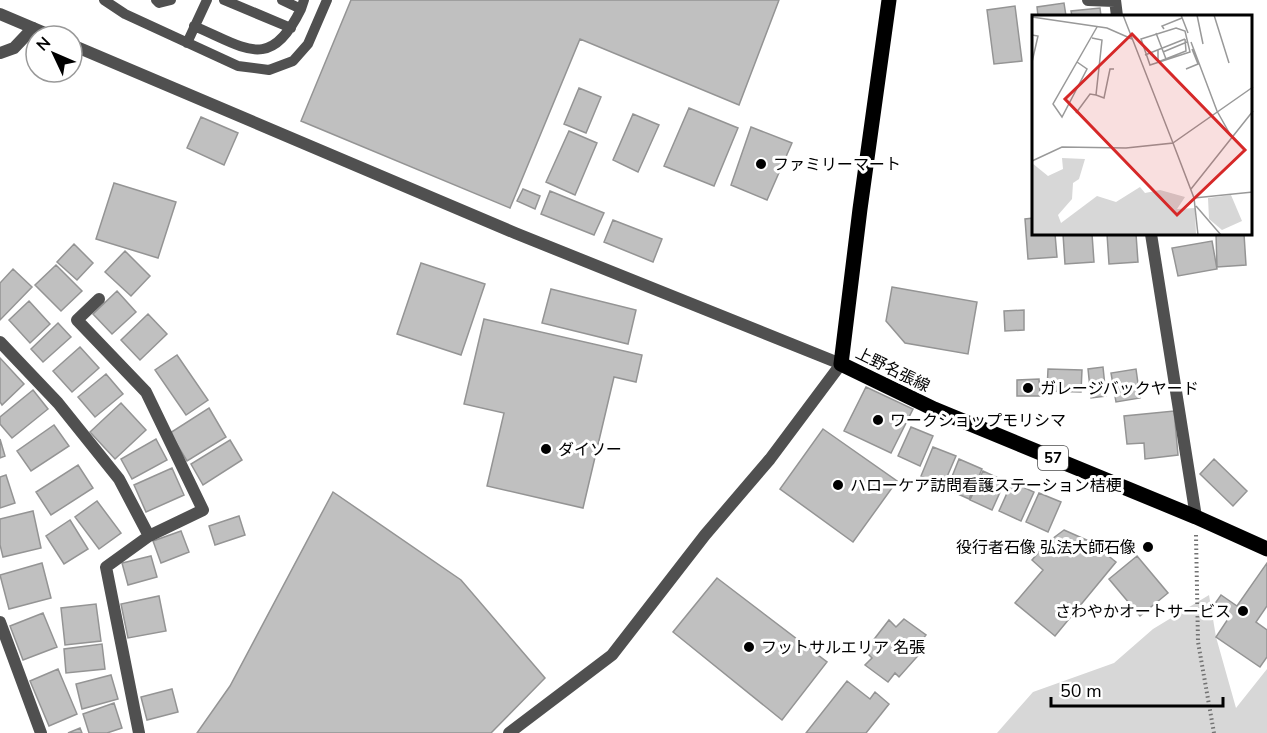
<svg xmlns="http://www.w3.org/2000/svg" width="1267" height="733" viewBox="0 0 1267 733" font-family="'Nunito Sans','Noto Sans JP',sans-serif">
	<rect width="100%" height="100%" fill="#fff"/>
	<path fill="#d7d7d7" d="M1209,595L1216,637L1236,708L1267,669V733H997L1033,692L1114,663L1153,629Z"/>
	<path fill="#c0c0c0" stroke="#949494" stroke-width="1.5" d="M351,0H779L739,105L580,39L510,208L301,121Z
		M1064,3L1066,16H1038L1037,7Z
		M1015,6L1022,61L994,64L987,10Z
		M1100,8L1101,16H1072L1071,11Z
		M579,88L601,97L586,133L564,124Z
		M689,108L738,128L714,186L664,166Z
		M633,114L659,125L638,172L613,160Z
		M201,117L238,133L224,165L187,148Z
		M751,127L792,143L767,200L731,185Z
		M569,131L597,143L575,195L546,182Z
		M114,183L176,202L158,258L96,239Z
		M523,189L540,196L535,209L517,201Z
		M550,191L604,213L594,235L541,214Z
		M1033,218V234H1055L1057,257L1028,259L1025,219Z
		M613,220L662,239L653,262L604,242Z
		M1063,234H1092L1094,262L1065,264Z
		M1107,234H1136L1138,262L1109,264Z
		M1216,234H1244L1246,265L1217,267Z
		M1212,241L1217,269L1178,276L1172,248Z
		M74,244L93,263L77,280L57,262Z
		M125,251L150,276L131,296L105,272Z
		M421,263L485,284L461,355L397,334Z
		M56,265L82,291L61,311L35,285Z
		M13,269L32,287L0,320V283Z
		M892,287L977,302L968,354L905,343L886,321Z
		M551,289L636,310L628,344L542,323Z
		M117,291L136,312L112,334L93,314Z
		M29,301L50,324L30,343L9,320Z
		M1024,310V330L1005,331L1004,311Z
		M148,314L167,334L140,360L121,340Z
		M484,319L642,355L636,382L614,377L583,508L487,486L504,413L464,404Z
		M58,323L71,337L43,362L31,349Z
		M80,347L99,368L72,392L53,371Z
		M177,355L208,400L186,415L155,370Z
		M0,358L24,384L2,405L0,402Z
		M1103,367L1106,396L1091,398L1088,369Z
		M1048,369L1082,370L1081,392L1047,391Z
		M1136,369L1140,398L1116,402L1111,373Z
		M106,374L123,394L95,417L78,397Z
		M1039,379L1040,396H1017V380Z
		M866,387L913,409L891,453L844,431Z
		M33,390L48,409L12,438L0,424V417Z
		M121,403L146,430L115,459L90,432Z
		M209,408L226,437L187,461L170,433Z
		M1174,411L1178,455L1145,459L1144,443L1127,444L1124,416Z
		M54,425L69,446L31,471L17,451Z
		M911,427L933,436L920,466L898,456Z
		M823,429L897,481L853,542L780,489Z
		M0,439L5,456L0,458Z
		M156,439L167,460L132,479L121,459Z
		M230,440L242,460L203,485L191,464Z
		M933,447L956,456L943,486L921,476Z
		M959,459L982,469L969,499L947,489Z
		M1214,459L1247,491L1233,506L1200,474Z
		M78,465L93,488L51,515L36,492Z
		M172,468L184,495L146,512L134,485Z
		M983,471L1005,481L992,510L970,500Z
		M6,475L15,503L0,508V477Z
		M1012,482L1034,492L1021,521L999,511Z
		M333,492L461,580L545,678L491,733H197L230,686Z
		M1039,493L1061,502L1048,532L1026,522Z
		M97,501L121,533L99,549L75,517Z
		M33,511L41,548L3,557L0,545V519Z
		M239,516L245,535L215,545L209,526Z
		M70,520L88,549L64,564L46,536Z
		M1064,530L1091,542L1116,562L1055,636L1015,603L1043,570L1032,560L1048,542Z
		M181,531L189,552L161,563L153,541Z
		M151,556L157,577L128,585L122,563Z
		M1137,556L1168,593L1140,616L1109,579Z
		M42,563L51,598L9,609L0,575Z
		M1267,563V606L1256,622L1267,630V657L1260,667L1216,637L1230,616L1214,605L1221,595L1237,606Z
		M717,578L827,662L782,720L673,632Z
		M159,596L166,631L128,638L121,604Z
		M96,604L101,641L65,645L61,608Z
		M43,613L57,647L23,660L10,626Z
		M904,619L926,635L918,645L924,649L899,677L895,673L888,682L865,665L872,658L865,651L889,620L896,627Z
		M102,644L105,669L66,673L64,649Z
		M58,669L77,714L49,726L30,681Z
		M111,675L118,699L82,709L76,684Z
		M847,681L870,699L875,692L889,704L866,733H806Z
		M172,689L178,712L147,720L141,697Z
		M114,703L122,728L107,733H89L83,714Z
		M80,728L82,733H68Z"/>
	<g fill="none" stroke-linecap="round" stroke-linejoin="round">
		<path stroke="#727272" stroke-width="4" stroke-dasharray="1.5 3" stroke-linecap="butt" d="M1196,535L1198,642L1214,733"/>
		<path stroke="#505050" stroke-width="10" d="M104,0L125,14L238,66L269,70L293,61L308,44L327,0
			M156,0L159,3L171,0
			M224,0L291,28
			M282,0L301,9L304,0
			M194,26C246,48 270,72 301,9
			M187,43L207,0"/>
		<path stroke="#505050" stroke-width="12" d="M1088,0L1115,1
			M1115,0L1117,16
			M0,53L14,48L33,28
			M1151,234L1196,517
			M0,342L58,403L119,479L149,536L203,510L146,392L77,320L99,299
			M0,622L41,733
			M139,733L106,567L149,536"/>
		<path stroke="#505050" stroke-width="12" d="M0,14L52,36
			M72,45L515,233L841,364L770,459L705,535L612,655L509,733"/>
		<path stroke="#000" stroke-width="15" d="M889,0L860,209L841,364L934,409L1196,517L1267,549"/>
	</g>
	<g fill="#000" stroke="#fff" stroke-width="2">
		<circle cx="761" cy="164" r="6"/>
		<circle cx="1028" cy="388" r="6"/>
		<circle cx="878" cy="420" r="6"/>
		<circle cx="546" cy="449" r="6"/>
		<circle cx="838" cy="485" r="6"/>
		<circle cx="1148" cy="547" r="6"/>
		<circle cx="1243" cy="611" r="6"/>
		<circle cx="749" cy="647" r="6"/>
	</g>
	<g text-anchor="middle" stroke-width="6" stroke-linejoin="round" paint-order="stroke">
		<rect fill="#fff" stroke="#4c4c4c" stroke-width="1.5" x="1038" y="446" width="30" height="24" rx="4.5"/>
		<g font-size="15" font-weight="bold" fill="#000">
			<text x="1053" y="463">57</text>
		</g>
		<g font-size="16" fill="#000" stroke="#fff" text-anchor="start">
			<text x="773" y="170">ファミリーマート</text>
			<text x="1040" y="394">ガレージバックヤード</text>
			<text x="890" y="426">ワークショップモリシマ</text>
			<text x="558" y="455">ダイソー</text>
			<text x="850" y="491">ハローケア訪問看護ステーション桔梗</text>
			<text x="1136" y="553" text-anchor="end">役行者石像 弘法大師石像</text>
			<text x="1231" y="617" text-anchor="end">さわやかオートサービス</text>
			<text x="761" y="653">フットサルエリア 名張</text>
		</g>
		<g font-size="16" fill="#000" stroke="#fff">
			<text transform="translate(893 369) rotate(26)" y="6">上野名張線</text>
		</g>
	</g>
	<g transform="translate(1032 15)">
		<rect width="220" height="220" fill="#fff"/>
		<path d="M30,143L53,144L47,164L41,168L40,184L26,200L29,208L65,181L84,187L108,172L113,178L128,175L153,182L145,194L163,193L164,220H0V148L16,161L31,154ZM199,180L210,206L190,215L177,204L176,183Z" fill="#d7d7d7"/>
		<path fill="none" stroke="#999" stroke-width="1.5" d="M149,0L156,18M165,0L171,29M182,0L197,48M0,2L75,13L100,24M144,13L153,16L158,37L118,50L109,24ZM132,14L130,11L150,3M124,18L134,44M0,20L6,21L0,47M60,23L70,25L64,80L72,83L78,54H82M159,27L185,96L199,121M126,35V47L154,36L153,24M131,37L155,27M113,40L153,24M45,47L55,54L30,102L21,89L65,12M154,54L166,49L160,34M44,98L58,79L64,80M0,146L30,132L94,133L141,128L91,0M159,174L221,96M162,183L221,177M164,191L189,220M166,220L162,183L141,128L221,72"/>
		<path fill="#d62828" fill-opacity="0.15" stroke="#d62828" stroke-width="3" d="M100,19L213,135L145,200L33,84Z"/>
		<rect width="220" height="220" fill="none" stroke="#000" stroke-width="3"/>
	</g>
	<g transform="translate(54 54) rotate(314)"><circle r="28" fill="#ffffff" stroke="#999999" stroke-width="1.5"/>
	<path d="M0-4.5L10 22L0 15L-10 22Z" fill="#000000"/>
	<text y="-9" font-size="16" font-weight="bold" text-anchor="middle" fill="#000000">N</text>
	</g>
	<path d="M1051 697v9h172v-9" fill="none" stroke="#000000" stroke-width="3"/>
	<text x="1060" y="697" font-size="18" fill="#000000" stroke="#ffffff" stroke-width="4.5" paint-order="stroke">50 m</text>
</svg>
